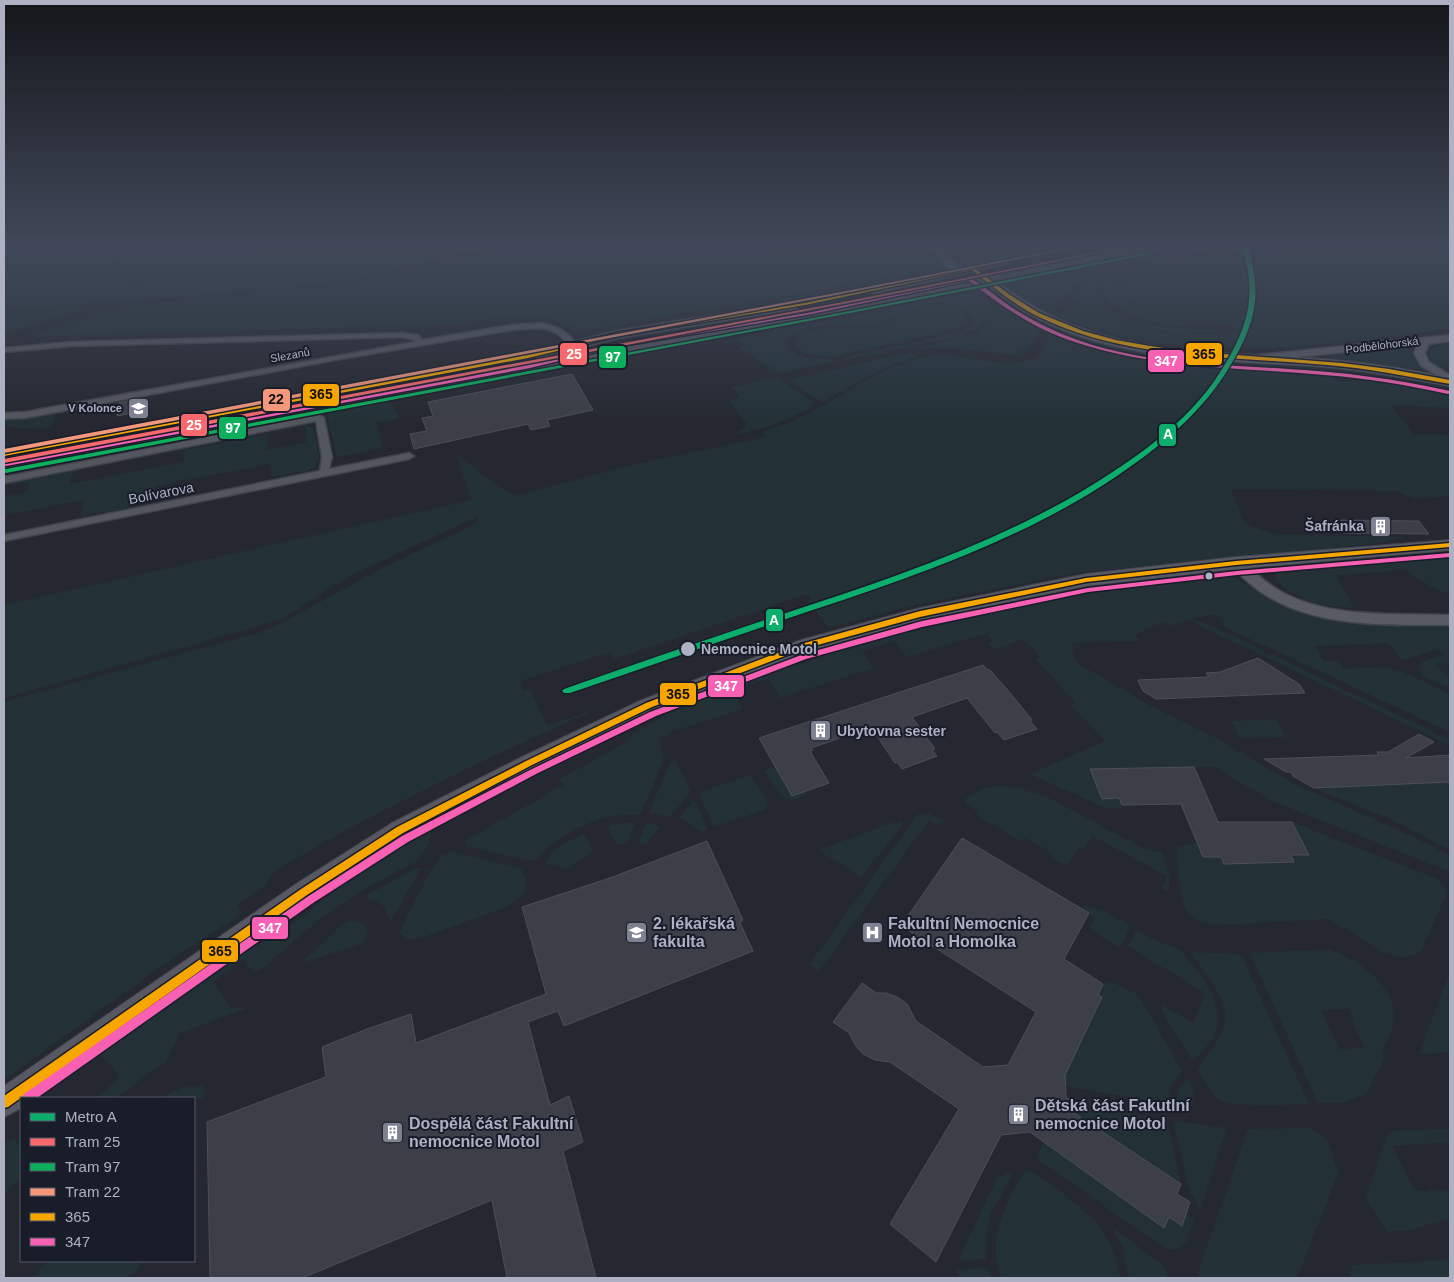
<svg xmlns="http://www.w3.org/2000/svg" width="1454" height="1282" viewBox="0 0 1454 1282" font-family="Arial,sans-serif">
	<rect width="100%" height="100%" fill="#252830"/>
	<path fill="#233137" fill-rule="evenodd" d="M4,244H54L136,285L143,284L149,276L83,244H505L330,284L53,307L13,308L4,305Z
		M59,244H78L143,278L138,281H131Z
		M532,244H928L942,265L940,268L703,311L689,312L591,330L577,335C574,332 572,328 569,326C544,310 488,320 461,324L25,337L128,306L346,285Z
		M952,244H973L982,247L985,244H1083L978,262L962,256Z
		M1177,244H1196L1218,251L1129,263L1102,269L1092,263L1135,256L1156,248Z
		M1200,244H1450V329C1321,345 1194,366 1069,321C1051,315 1016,297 1004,283L1006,279L1010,277L1089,263L1100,270C1081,277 1064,293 1056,312L1063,313L1069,305C1094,301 1122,323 1146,329C1177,337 1209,335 1239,331L1238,329H1223L1233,327L1230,324L1218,325L1210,321C1188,327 1118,313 1123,282L1132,274L1154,268L1239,257L1250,259L1246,257L1248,255L1231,253H1239L1236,250L1223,251Z
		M1219,254L1234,256C1204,262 1174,261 1147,268C1137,270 1124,279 1114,275L1150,264Z
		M933,271L939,274L811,300L779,302L781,299Z
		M1105,272L1107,273L1096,284C1089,324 1192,331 1217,329L1220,331C1192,337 1155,332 1129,322C1109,314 1092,304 1071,302L1085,283Z
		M1112,276L1117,278L1115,282L1120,287L1124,301L1160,318L1201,323C1176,332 1112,318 1102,290L1105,281Z
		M960,289L962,292L960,293L838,317L833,316L852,310Z
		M973,292L980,294L994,306L977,328L962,336L844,360L846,357L961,331L973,324C975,317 971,313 964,309C928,289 907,318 874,324C854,328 795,318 788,342C794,365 823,355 838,361L783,372L776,371L739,347L745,345L739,341L733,342L743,337Z
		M929,305C942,304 955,306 965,314L968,323L956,329L832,357L807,354L800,351L794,343L797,336L806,331L874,327L887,323Z
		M998,307L1008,310L1015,316L1034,326L1038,325L1117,346L1180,360L1327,369L1337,382L1400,379L1450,388V408L1390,405L1414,434L1450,435V496L1413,499L1398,491L1231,489L1244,523L1273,534L1408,537L1372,544L1075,573L914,605L829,628L807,601L811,599L807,594L614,659L610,652L520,681L523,691L530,689L547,726L611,703C495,754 384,806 275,871L264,888L237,905L241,914L146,977L4,1080V702L259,633L286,621L384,567L478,523V516L347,577L286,617L276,621L4,698V605L472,500L455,453L509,494H522L636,464L766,437L763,432C780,426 796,420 812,412C850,391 889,361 933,356C963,352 1009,372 1035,358C1043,353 1047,341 1049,332L1041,331L1026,350L1013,355L944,347L914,349L975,334L981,330Z
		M88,308L4,334V309L15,312Z
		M1450,344V367L1435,365L1429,357L1430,350L1438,346Z
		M1404,347L1408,349L1414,360L1424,370L1322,357Z
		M912,352L915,357L880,370L824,401L816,399L789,380Z
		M776,378L813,401V406L779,423L738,435L736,432L744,429L746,423L729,400L739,397L731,387Z
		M382,400L390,403L399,416L395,419L377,423L383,448L336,457L326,408Z
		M55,414L52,429L16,428L4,425V421Z
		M303,426H309L314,429C317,449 327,464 303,473L302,471L272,477L270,464L174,482L155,487V500L171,498L130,506L128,512C118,506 114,511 105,516V511L80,517L82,515L83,500L16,513L7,515L4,531L12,530L4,532V496L27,493L29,482L11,485L4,484L205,446ZM305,427L307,439L305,443L267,450L268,434ZM184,451V462L70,484L72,473L89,468Z
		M1450,552V594L1437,590L1405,570L1336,575L1354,608C1323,607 1298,602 1275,579V574L1283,566Z
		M1222,574L1240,580L1274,600L1330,619L1355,622L1450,626V663L1436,664L1450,681V688L1424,677L1418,670L1422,662L1444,655L1436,649L1405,660L1401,658L1389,643L1314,646L1324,661H1338L1344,669L1385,667L1401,671L1450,694V732L1227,628L1220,618L1213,614L1191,619L1208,624L1260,649L1267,655H1273L1339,687L1343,691L1353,694L1428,729L1432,733L1450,740V745L1188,620L1169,626L1164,622L1143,629L1144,631L1135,635L1139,641L1072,643L1075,650L1071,651L1077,663L1147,704L1216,738L1296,785L1390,826L1447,854L1450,857V872L1272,801L1214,767L1090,769L1102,799L1119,798L1123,808H1106L1030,774L1105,741L1071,705L1076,702L1035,659L1040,656L1024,639L992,650L987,643L994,641L987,633L907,657L894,641L862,651L873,668L780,698L768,679L733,690L743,709L670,732V734L660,737L661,750L664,759L640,815C600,812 562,831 536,860H525L468,846L465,841L563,785L560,779L630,740L632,734L683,705L713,692L822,657L823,652L829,648C939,615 1050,594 1163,579L1166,582Z
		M1275,719L1286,737L1241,739L1231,721Z
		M675,760L690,789V792L670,817L651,813L650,811L670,762Z
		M775,766L805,791L807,795L793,800L783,798L764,771Z
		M751,775L769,806L766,809L714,827L700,795L703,791Z
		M1450,782V850L1390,819L1314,788Z
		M1001,786L1018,788L1049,798L1143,848L1155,852L1161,851L1169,876V888L1166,891L1162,888L1167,876L1092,836L1083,850L1078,848L1067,866L1050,858L1053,853L1025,838L1021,841L977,816L978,812L966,804L965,799L981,789Z
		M694,800L708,829L702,832L679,818Z
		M927,813L943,821L939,826L929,820L819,971L809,965L915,818L918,814Z
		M901,820L903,824L861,877L818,850Z
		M635,822L627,843L616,845L608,827L609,825Z
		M1292,822L1437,879L1444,885L1447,892L1421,952L1406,957H1397L1382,952L1329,919L1215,925C1205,923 1197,922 1190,915C1179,904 1178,863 1176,847L1197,843L1203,857H1221L1224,864L1294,862L1291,855H1309Z
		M649,823L661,827L645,844L638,843L646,824Z
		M430,833C431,844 423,855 415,862L417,868L431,871L441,855L451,852L517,867L522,870L526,880V886L523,894L509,906L418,939H407L399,932L430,872L420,870L391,921L384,907L377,901L364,897L416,868L414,862L355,894L313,925L263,968L254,973L243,960L213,982L230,1008H247L180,1033L165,1063L114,1098H96L119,1078L112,1066L98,1052L206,972L210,973L290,926L362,870L414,840Z
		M584,834L592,849V851L569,869L546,864C548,851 572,839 584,834Z
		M1084,906L1105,911L1130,926L1121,947H1117L1089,929L1096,918L1082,909Z
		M353,920C371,924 371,933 359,945L301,963L343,924Z
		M1136,931L1157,941L1182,950L1212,992L1219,1017L1217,1027L1213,1039L1193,1062L1162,1011V1005L1193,1023L1205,993L1128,946Z
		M1329,949C1357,959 1397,985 1394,1020C1393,1031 1385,1043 1381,1053L1386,1056L1366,1094L1340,1103H1318L1250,953ZM1349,1009L1354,1020H1351L1365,1048L1339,1049L1321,1010Z
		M1190,952L1234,954L1239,955L1243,959L1309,1104C1289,1104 1231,1109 1217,1098C1208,1091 1203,1078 1197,1069C1242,1017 1227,1001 1190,952Z
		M1450,972V1052L1419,1054Z
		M1109,981L1135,993L1141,999L1182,1071L1171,1087L1166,1103L1065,1086V1075L1102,997L1098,995L1103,984Z
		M1187,1079C1192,1088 1198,1095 1192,1105L1175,1104L1180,1086Z
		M203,1085L204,1097L194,1101V1098H161L181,1088Z
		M1071,1105L1167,1119L1181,1184L1068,1109Z
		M1173,1121L1227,1128L1200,1211L1188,1185Z
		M1309,1128C1328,1137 1331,1144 1335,1165L1340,1169L1297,1278H1196L1248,1129Z
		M1450,1129V1142L1392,1146L1414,1190L1427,1191L1428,1189L1447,1190L1450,1187V1218L1410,1230L1388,1232L1366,1198L1388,1134L1393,1131Z
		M14,1137L21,1148V1177L4,1194V1144Z
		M1044,1142L1164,1227L1169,1217L1182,1226L1186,1213L1194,1220L1187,1241L1179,1249L1171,1250L1163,1247L1036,1158Z
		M1026,1171C1039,1173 1049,1184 1060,1191C1095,1219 1112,1232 1120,1278H1002C988,1250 1000,1217 1013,1191C1017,1184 1020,1176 1026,1171Z
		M1011,1172L1013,1174L991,1213L987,1226L986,1259L961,1260V1254L997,1178Z
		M1111,1226L1160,1263L1166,1271L1168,1278H1129L1122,1245Z
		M1450,1260V1278H1348L1353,1265Z
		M49,1261H143L136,1272L125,1278H32Z
		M988,1268L992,1278H958L956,1270Z"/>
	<path fill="#3c3f47" stroke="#4c4f59" d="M572,374L593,410L547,420L550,426L531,430L528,424L414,449L410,434L427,431L422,418L433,416L428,402Z
		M130,401L128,414L117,416L119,403Z
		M1334,520L1419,521L1429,534L1343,533Z
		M1258,658L1299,684L1305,693L1156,699L1143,691L1138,680L1209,677L1206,673L1220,672Z
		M983,665L988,670H990L1011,694L1032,720L1030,721L1037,729L1004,740L997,732L995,733L967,698L912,717L935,749L932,750L937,756L902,769L897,762L895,763L871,727L811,748L813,750L810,751L829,783L792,796L759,738Z
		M1419,734L1434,742L1406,758L1450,755V782L1314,788L1293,776L1291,772H1286L1264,759L1379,755L1377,752H1388Z
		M1194,767L1218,822H1292L1309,855H1291L1294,862L1224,864L1221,857H1203L1181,804L1122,805L1119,798L1102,799L1090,769Z
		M962,838L1089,913L1064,959L1103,984L1098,995L1102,997L1065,1075L1066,1097L1073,1102L1068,1109L1181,1184L1177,1194L1190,1202L1182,1226L1169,1217L1164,1228L1030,1132L1001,1135L936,1262L890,1224L959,1109L890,1062L875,1060L863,1054L855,1045L849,1033L833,1022L862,983L876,993H886L897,997L907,1004L916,1021L983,1067L1008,1065L1036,1012L901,926Z
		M707,841L743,920L740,923L753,951L564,1026L558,1011L528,1022L550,1105L569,1096L583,1142L563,1151L596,1278H507L492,1200L302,1278H210L207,1122L326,1077L322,1047L367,1029L411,1014L416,1043L546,994L522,907L610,878Z"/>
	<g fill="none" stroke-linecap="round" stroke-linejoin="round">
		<defs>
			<path id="street" d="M540,323C566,327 572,337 586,358L585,360H579C557,326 551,326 511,330L335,360L25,418L4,419V413L25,412L415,342L413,339L401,337L72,346L4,352V348L72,342L401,333L418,335L422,340L511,325Z
				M320,415L324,418L332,457L329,469L409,453L414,456L409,459L4,541V535L320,471L322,457L316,421L4,483V477Z"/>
			<path id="secondary" d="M930,244H938L946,255L964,269V273C950,275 935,254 930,244Z
				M1450,335V341L1429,344L1425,353L1429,362L1450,375V383L1421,366L1414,353L1417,345L1258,361L1252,358L1258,355Z
				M1236,558L1241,560C1253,571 1266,583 1280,591C1330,619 1395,613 1450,615V625C1383,625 1301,629 1248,582C1241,576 1233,570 1229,563L1231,560Z"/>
			<path id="primary" d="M1149,244H1169L1164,247L995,280C1011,292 1028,304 1046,313C1130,356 1230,352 1322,359C1365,362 1408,369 1450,378V386C1408,379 1366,370 1323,367C1228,360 1125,363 1038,319C1018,309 1001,296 984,283L931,297L4,471V461L931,290L977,278L974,274L980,271L988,275Z
				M1006,258L1012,261L1010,263L874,294L868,290L874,286Z
				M793,302L799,306L797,309L620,338L538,358L531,354L533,351L620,330Z
				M1450,540V550L1236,569L1086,586L920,620L807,652L656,710L536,769L408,837L312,900L34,1098H21V1108L4,1117V1086L296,884L392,823L522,757L642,700L801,640L920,608L1086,574L1236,557Z"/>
		</defs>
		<use href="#street" stroke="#41434a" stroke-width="3"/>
		<use href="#secondary" stroke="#41434a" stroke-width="3"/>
		<use href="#primary" stroke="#42454d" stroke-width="2"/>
		<use href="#street" fill="#54565f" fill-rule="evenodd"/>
		<use href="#secondary" fill="#585a64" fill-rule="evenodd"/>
		<use href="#primary" fill="#575861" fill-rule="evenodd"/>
		<defs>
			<path id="bus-1" d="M973,267L1010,295L1039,313L1083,331L1116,340L1150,346L1185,351L1342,363L1389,369L1450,380V384C1409,377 1368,368 1327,365C1230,356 1126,360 1037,316C1013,304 992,286 972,270L805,305L620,336L528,358L4,456V452L528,354L620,332L805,303Z
				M1450,543V547L1236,565L1086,582L920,617L803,649L652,707L532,765L403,833L307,895L8,1107L4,1108V1096L301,889L397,827L526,761L646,703L801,644L920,611L1086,578L1236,561Z"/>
			<path id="bus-2" d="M970,278C982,284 993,294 1004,302C1023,316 1045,327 1067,336C1137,364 1215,364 1288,369C1342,372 1397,379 1450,391V393L1448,394C1407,385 1366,378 1324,375C1237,367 1149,369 1066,339C1030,326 999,304 969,281L807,315L622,346L530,368L6,466L4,465V463L6,462L530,364L622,342L807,313Z
				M1450,553V557L1237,575L1088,592L922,627L806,659L656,716L536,774L408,842L313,903L37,1098H22L24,1094L307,897L402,836L530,770L650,712L804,654L922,621L1088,588L1237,571Z"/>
		</defs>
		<use href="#bus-1" stroke="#191d2a" stroke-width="3"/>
		<use href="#bus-2" stroke="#191d2a" stroke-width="3"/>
		<use href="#bus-1" fill="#f7a600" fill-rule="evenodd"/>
		<use href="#bus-2" fill="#f860b3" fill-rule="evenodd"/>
		<defs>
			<path id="tram-1" d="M1138,244H1145L843,304L4,463V459L843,302Z"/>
			<path id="tram-2" d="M1145,253H1147V255L845,314L6,473L4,472V470L6,469L845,312Z"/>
			<path id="tram-3" d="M1088,244H1095L841,294L4,453V449L841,292Z"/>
		</defs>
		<use href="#tram-1" stroke="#191d2a" stroke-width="3"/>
		<use href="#tram-2" stroke="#191d2a" stroke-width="3"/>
		<use href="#tram-3" stroke="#191d2a" stroke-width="3"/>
		<use href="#tram-1" fill="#f8686c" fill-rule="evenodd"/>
		<use href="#tram-2" fill="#0daf5c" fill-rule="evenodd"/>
		<use href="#tram-3" fill="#f3987b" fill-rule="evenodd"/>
		<defs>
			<path id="metro-1" d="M1242,244H1248C1252,263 1257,281 1255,301C1253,324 1242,346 1230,366C1203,412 1161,446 1117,476C1016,544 898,582 783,620C712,644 641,669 570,693H564L562,691L564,689C636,664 708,639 780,615C895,577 1012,539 1114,471C1157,443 1198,410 1224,366C1236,346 1247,324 1249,300C1251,281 1247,263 1242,244Z"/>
		</defs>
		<use href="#metro-1" stroke="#191d2a" stroke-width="3"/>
		<use href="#metro-1" fill="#0dae6c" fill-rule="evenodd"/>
	</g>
	<linearGradient id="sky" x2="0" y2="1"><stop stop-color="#14161a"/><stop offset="0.58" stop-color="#404859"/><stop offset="1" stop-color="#404859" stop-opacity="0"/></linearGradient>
	<rect width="1454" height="423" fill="url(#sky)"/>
	<defs>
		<symbol id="school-square" viewBox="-11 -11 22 22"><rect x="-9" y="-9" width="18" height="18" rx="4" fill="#7d8190" stroke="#191d2a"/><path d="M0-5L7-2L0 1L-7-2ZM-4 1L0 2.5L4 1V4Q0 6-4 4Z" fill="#fff"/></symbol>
		<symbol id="building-square" viewBox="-11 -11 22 22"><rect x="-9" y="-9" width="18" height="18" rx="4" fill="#7d8190" stroke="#191d2a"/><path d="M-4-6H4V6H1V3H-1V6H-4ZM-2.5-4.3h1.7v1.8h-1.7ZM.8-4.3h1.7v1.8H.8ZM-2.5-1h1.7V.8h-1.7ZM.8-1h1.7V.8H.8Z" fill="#fff"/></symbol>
		<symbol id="university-square" viewBox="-11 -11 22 22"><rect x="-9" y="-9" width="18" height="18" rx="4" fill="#7d8190" stroke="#191d2a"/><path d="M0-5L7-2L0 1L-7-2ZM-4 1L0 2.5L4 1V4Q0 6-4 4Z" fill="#fff"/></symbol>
		<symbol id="hospital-square" viewBox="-11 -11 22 22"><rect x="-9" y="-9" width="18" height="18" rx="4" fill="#7d8190" stroke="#191d2a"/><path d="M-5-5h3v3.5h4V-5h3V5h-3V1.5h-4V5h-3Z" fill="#fff"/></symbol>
	</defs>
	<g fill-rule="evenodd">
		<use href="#school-square" x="126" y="396" width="25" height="25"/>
		<use href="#building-square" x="1368" y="514" width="25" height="25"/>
		<use href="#building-square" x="808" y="718" width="25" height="25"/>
		<use href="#university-square" x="624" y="920" width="25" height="25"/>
		<use href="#hospital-square" x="860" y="920" width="25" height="25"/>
		<use href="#building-square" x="1006" y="1102" width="25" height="25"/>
		<use href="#building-square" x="380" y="1120" width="25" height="25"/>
	</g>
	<g fill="#adb1c3" stroke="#191d2a" stroke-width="2">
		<circle cx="1209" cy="576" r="4.5"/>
		<circle cx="688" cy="649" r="8"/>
	</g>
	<g text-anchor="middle" stroke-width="4" stroke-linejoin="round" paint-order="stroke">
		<g font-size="11" fill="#adb1c3" stroke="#191d2a">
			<text transform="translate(1382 345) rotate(-7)" y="4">Podbělohorská</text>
			<text transform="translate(290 355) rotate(-10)" y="4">Slezanů</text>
		</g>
		<g font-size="11" font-weight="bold" fill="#adb1c3" stroke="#191d2a" text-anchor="end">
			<text x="122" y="412">V Kolonce</text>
		</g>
		<g font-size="14" fill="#adb1c3" stroke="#191d2a">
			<text transform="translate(161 493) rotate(-11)" y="5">Bolívarova</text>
		</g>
		<g font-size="14" font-weight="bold" fill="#adb1c3" stroke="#191d2a" text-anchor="end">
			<text x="1364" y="531">Šafránka</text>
			<text x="837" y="736" text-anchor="start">Ubytovna sester</text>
		</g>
		<g font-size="14" font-weight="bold" fill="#adb1c3" stroke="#191d2a" text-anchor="start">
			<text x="701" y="654">Nemocnice Motol</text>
		</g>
		<g font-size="16" font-weight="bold" fill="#adb1c3" stroke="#191d2a" text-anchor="start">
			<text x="653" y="929">2. lékařská<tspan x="653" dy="18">fakulta</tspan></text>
			<text x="888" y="929">Fakultní Nemocnice<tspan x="888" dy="18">Motol a Homolka</tspan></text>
			<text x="1035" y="1111">Dětská část Fakutlní<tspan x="1035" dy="18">nemocnice Motol</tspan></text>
			<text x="409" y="1129">Dospělá část Fakultní<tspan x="409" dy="18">nemocnice Motol</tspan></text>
		</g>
	</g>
	<g stroke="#191d2a" stroke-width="2">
		<rect x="559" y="342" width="29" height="24" rx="5" fill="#f8686c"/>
		<rect x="1185" y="342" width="38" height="24" rx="5" fill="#f7a600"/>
		<rect x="598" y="345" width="29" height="24" rx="5" fill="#0daf5c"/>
		<rect x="1147" y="349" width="38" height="24" rx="5" fill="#f860b3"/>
		<rect x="302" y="383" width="38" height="24" rx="5" fill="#f7a600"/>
		<rect x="262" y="388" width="29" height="24" rx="5" fill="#f3987b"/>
		<rect x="180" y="413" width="28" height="24" rx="5" fill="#f8686c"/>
		<rect x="218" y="416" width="29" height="24" rx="5" fill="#0daf5c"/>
		<rect x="1158" y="423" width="19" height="24" rx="5" fill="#0dae6c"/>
		<rect x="765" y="608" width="19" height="24" rx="5" fill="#0dae6c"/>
		<rect x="707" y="674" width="38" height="24" rx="5" fill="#f860b3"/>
		<rect x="659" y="682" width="38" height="24" rx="5" fill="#f7a600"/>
		<rect x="251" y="916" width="38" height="24" rx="5" fill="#f860b3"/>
		<rect x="201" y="939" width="38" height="24" rx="5" fill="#f7a600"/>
	</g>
	<g font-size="14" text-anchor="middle" font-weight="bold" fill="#fff">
		<text x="574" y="359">25</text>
		<text x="613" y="362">97</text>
		<text x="1166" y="366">347</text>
		<text x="194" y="430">25</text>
		<text x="233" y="433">97</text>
		<text x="1168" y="439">A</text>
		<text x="774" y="625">A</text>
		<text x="726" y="691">347</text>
		<text x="270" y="933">347</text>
	</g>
	<g font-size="14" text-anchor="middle" font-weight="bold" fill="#111">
		<text x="1204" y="359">365</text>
		<text x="321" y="399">365</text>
		<text x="276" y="404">22</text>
		<text x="678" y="699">365</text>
		<text x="220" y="956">365</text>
	</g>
	<rect width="1454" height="1282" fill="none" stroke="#adb1c3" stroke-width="10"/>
	<rect x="20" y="1097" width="175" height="165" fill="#191d2a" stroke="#545867"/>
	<rect x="30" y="1113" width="25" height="8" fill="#0dae6c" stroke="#545867"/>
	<text x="65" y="1122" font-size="15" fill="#adb1c3">Metro A</text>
	<rect x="30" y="1138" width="25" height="8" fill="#f8686c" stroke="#545867"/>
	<text x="65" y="1147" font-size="15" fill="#adb1c3">Tram 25</text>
	<rect x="30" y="1163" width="25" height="8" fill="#0daf5c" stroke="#545867"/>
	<text x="65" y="1172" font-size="15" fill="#adb1c3">Tram 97</text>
	<rect x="30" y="1188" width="25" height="8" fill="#f3987b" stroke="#545867"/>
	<text x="65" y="1197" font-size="15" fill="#adb1c3">Tram 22</text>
	<rect x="30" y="1213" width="25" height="8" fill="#f7a600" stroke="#545867"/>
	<text x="65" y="1222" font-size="15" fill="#adb1c3">365</text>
	<rect x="30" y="1238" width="25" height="8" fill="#f860b3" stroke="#545867"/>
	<text x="65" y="1247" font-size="15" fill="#adb1c3">347</text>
</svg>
